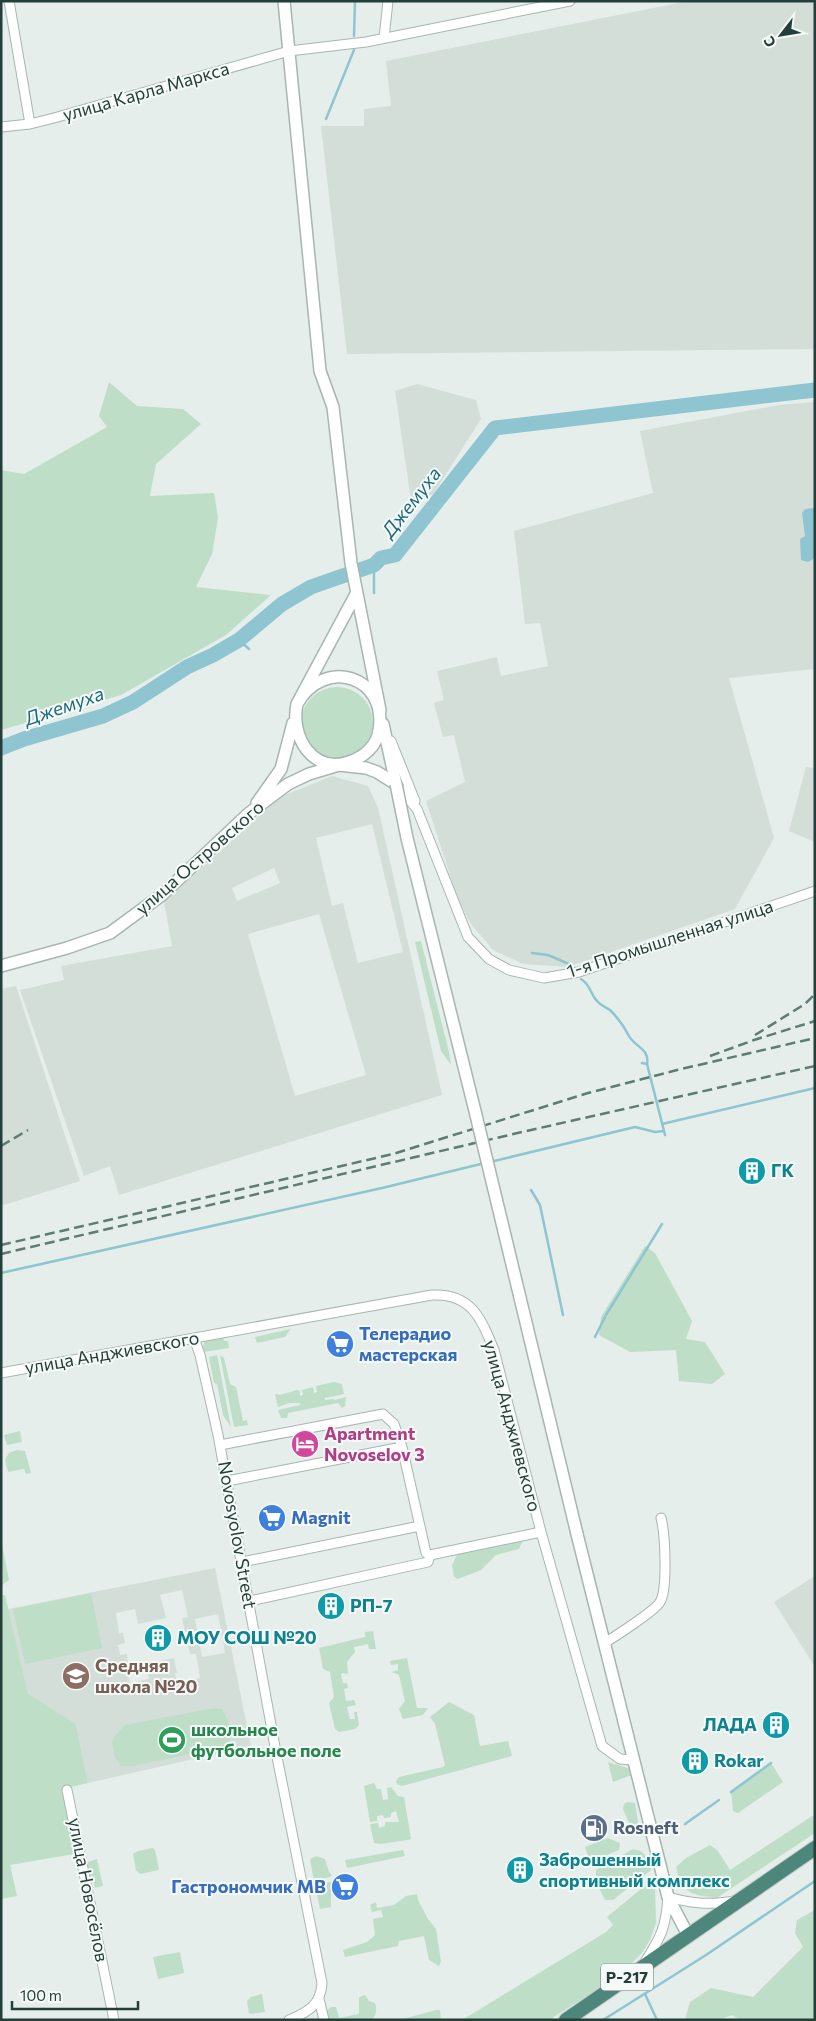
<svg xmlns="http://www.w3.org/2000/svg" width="816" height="2021" viewBox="0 0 816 2021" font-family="Commissioner,sans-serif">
	<rect width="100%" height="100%" fill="#e5eeea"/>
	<path fill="#d3ded9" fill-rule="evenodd" d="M689,1H815V349L347,354L321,126H364V109L391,106L386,61Z
		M417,384L476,400L481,419L434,493L412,507L395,391Z
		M815,402V669L729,678L774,838L735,909L568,967L523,964L493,950L471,924L458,900L426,801L465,782L454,735L443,737L434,703L444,700L437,671L497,657L501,676L548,666L540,623L525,624L514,531L653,493L640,431L779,405Z
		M806,767L815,768V842L789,831Z
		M332,776L368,786L378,808L442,1095L119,1195L110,1166L84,1176L20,990L64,980L61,966L172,946L164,902L280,797ZM372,824L403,952L358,963L343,903L332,906L316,838ZM274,868L280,883L237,901L232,888ZM319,914L366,1075L295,1096L248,934Z
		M16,986L80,1181L1,1206V989Z
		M215,1568L251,1746L88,1783L76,1724L28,1695L8,1609ZM182,1590L188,1617L182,1618L185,1632L191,1631L193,1640L187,1642L190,1654H196L200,1678L177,1683L175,1673H177L174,1658L146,1664L149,1679L130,1683L125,1664L128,1663L127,1654L120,1655L118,1645L125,1643L123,1633H119L116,1613L135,1609L138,1624L166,1618L160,1595ZM218,1614L225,1653L202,1657L195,1619Z
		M815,1576V1667L774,1602Z"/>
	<path fill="#bedec8" d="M109,382L137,406L183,409L201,424L156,464L150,496L214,493L218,518L212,554L196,587L271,595L226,635L121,695L1,730V470L24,474L107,427L99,416Z
		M301 723a36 36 0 1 1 72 0a36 36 0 1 1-72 0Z
		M421,941L449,1052L451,1065L441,1051L415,942Z
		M645,1246L655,1253L692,1321L686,1339L705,1342L725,1374L712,1384L679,1381L676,1350L630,1352L599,1335L601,1317Z
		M291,1329L285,1337L257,1343L255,1337Z
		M223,1337L224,1341H228L229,1348L204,1352L203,1346L205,1341Z
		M217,1355L231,1427L223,1415L217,1384L214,1383L209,1357Z
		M220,1355L224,1358L230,1384L236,1387L243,1421L247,1420L248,1425L234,1427Z
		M334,1382L342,1384L344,1394L325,1398V1400L334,1399V1400L346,1397L345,1406L342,1408L338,1403L288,1413L287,1418H281L278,1410L300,1405V1403H289L278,1407L275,1394L280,1395L297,1390L300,1391V1396L303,1395L302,1390L313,1387L314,1393L317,1392L316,1386Z
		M20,1431L22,1442L7,1445L4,1435Z
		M17,1450L25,1451L31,1473L26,1474L24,1469L8,1472L5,1460L9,1453Z
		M1,1539L9,1580L1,1586Z
		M523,1540L519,1549L496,1555L481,1570L458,1579L454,1577L452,1565L458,1553Z
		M91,1593L102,1648L25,1664L13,1609Z
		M1,1595H5L28,1694L76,1724L88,1783L62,1789L74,1854L10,1865L17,1896L1,1899Z
		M373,1631L376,1649H369L368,1644L354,1647L355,1652L347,1662L348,1674L342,1673L341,1675L343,1683H347L348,1688L344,1689L346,1701L354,1700L356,1705L347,1707L350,1719H355L354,1712H357L359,1725L355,1729L339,1732L335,1729L329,1703L334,1697L330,1672L323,1669L319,1648L365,1637V1632Z
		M407,1658L417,1708H428L423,1715L403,1719L399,1709L405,1701L399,1675L392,1672L398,1670V1664L391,1665L390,1661Z
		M449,1702L474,1715L480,1746L508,1741L512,1756L402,1786L397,1784L396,1781L399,1777L443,1767L445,1765L435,1724L430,1717Z
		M214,1708L222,1709C229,1721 233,1731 229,1745L219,1748L132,1766H121L115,1757L112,1743L115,1736L125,1725Z
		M608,1762L631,1769L632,1775L613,1782Z
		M771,1763L783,1782L738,1813L733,1811L731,1792Z
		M374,1783L377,1789H381L383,1800L388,1799L387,1788L391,1787L398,1796L404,1797L411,1839L408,1840L381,1844L374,1843L370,1824L378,1823L379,1828L385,1826V1822H399L396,1811L391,1813V1817L384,1818L383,1815L377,1816V1821L370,1822L364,1786Z
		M627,1802L635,1803L639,1828L637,1832H633L623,1809L624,1804Z
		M812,1816L815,1817V1833L718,1897C694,1897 681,1893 676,1867L686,1858L710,1845L718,1851L730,1870Z
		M608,1838L620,1843L619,1850L590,1862L585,1847Z
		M153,1848L155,1850L159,1870L140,1874L136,1870L133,1854L138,1851Z
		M633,1849L641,1851L651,1861V1870L613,1900H605L596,1882V1870Z
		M403,1850L405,1856L347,1868L345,1860Z
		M316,1856L325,1859L329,1872L332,1875L330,1877L314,1881L310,1859Z
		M97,1859L103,1886L95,1888L92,1876H87L85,1863Z
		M331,1882V1907L320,1909L315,1885Z
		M647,1884L655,1887L656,1923L650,1940L642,1953L625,1970L587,1996L549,2020H462L606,1932L613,1925L607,1917Z
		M417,1894L418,1900L428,1919L436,1929L441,1961L439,1966L429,1960L424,1936L399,1941L398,1946L345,1957L343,1950L367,1942L375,1935L373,1919L383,1917L381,1910L372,1912L370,1905L376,1902L377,1908L394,1905L406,1896Z
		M815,1910V2020H740L732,2015L718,2020H685L690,2002L711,1988L753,1997L803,1947L795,1933L797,1920Z
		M180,1952L184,1973L158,1979L153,1957Z
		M262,1994L265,2012L251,2014L249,2013L247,2001L251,1997Z
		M365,1995L369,2001L375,2003C377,2010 377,2015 371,2020H326L325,2012L331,2007H336L339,2018L359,2014V1997Z
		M436,2010H440L441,2020H399Z"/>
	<path fill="#8ec5d1" d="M815,508V558L808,562L801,560L800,539L805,536L802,513L805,509Z"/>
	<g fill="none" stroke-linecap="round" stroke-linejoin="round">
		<path stroke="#8ec5d1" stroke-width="2.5" d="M354,36L355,1
			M326,119L354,50
			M374,565V593
			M239,640L249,649
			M532,953L548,955L569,964
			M581,979C591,985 590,994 597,1001C601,1006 606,1007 610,1010C618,1018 624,1026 629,1036C635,1047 650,1049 647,1064
			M642,1063L647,1064L665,1135
			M662,1124L815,1088
			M490,1162L635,1127L655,1132L664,1131
			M531,1190L540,1205L563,1315
			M1,1273L382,1188L485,1163
			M595,1337L606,1315L662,1224
			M731,1792L771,1763
			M685,1824L719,1800
			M645,1994L657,2020
			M603,2020L706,1955L815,1881"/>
		<path stroke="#8ec5d1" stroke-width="15" d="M1,748L24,739L103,716L133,702L187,667L213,655L239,640L282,604L311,587L374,565L381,558L395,555L495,428L815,390"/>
		<defs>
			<path id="minor" d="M9,1L30,124
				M384,38L388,1
				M1,127L30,124L54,118L289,51L366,42L570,1
				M391,741L415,801
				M396,784L417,809L468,937L489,959L509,970L544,978L579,972L815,891
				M194,1338L200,1355L218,1435L276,1752L322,1983C321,2005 308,2012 289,2020
				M1,1373L432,1295C471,1293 481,1318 494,1350L541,1532L602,1746L620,1759L632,1760
				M220,1445L383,1414L394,1424L402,1447L227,1481
				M402,1447L426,1553L430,1555L541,1532
				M242,1562L420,1526
				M250,1601L428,1562L430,1555
				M604,1643C613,1638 656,1610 660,1602C668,1589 665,1533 661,1518
				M67,1790L114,2020
				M645,1962C661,1937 666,1927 668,1897C693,1904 709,1905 735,1901
				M319,1999L324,2020"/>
			<path id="tertiary" d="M284,1L320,371L333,407L351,563L380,710
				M297,704C324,656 388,676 379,730C377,746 364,757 349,762C313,774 290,737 297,704L356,594
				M383,724L396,784
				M257,803L281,769L293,723
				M1,966L67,948L110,933L163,894L248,814L288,784L309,774L339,765L366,768L377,772L396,784
				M577,1534L668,1897L688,1935"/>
			<path id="trunk" d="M566,2020L815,1848"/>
		</defs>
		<use href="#minor" stroke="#a7b6b1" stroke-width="11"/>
		<use href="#tertiary" stroke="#a7b6b1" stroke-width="14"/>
		<use href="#trunk" stroke="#c2c9c8" stroke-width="16"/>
		<use href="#minor" stroke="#fff" stroke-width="9"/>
		<use href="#tertiary" stroke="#fff" stroke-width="11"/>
		<use href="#trunk" stroke="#4d867b" stroke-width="14"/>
		<path stroke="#5f7b74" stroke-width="2.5" stroke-dasharray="10 5" stroke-linecap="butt" d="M755,1035L805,1004L815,994
			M710,1056L754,1040L815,1021
			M1,1146L28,1130
			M1,1245L393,1154L588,1093L677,1070L815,1038
			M1,1254L522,1132L815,1066"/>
		<defs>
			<path id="tertiary-bridge" d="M396,784L407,838L475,1111L577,1534"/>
		</defs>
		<use href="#tertiary-bridge" stroke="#a7b6b1" stroke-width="14" stroke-linecap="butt"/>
		<use href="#tertiary-bridge" stroke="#fff" stroke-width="11"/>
	</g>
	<defs>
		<symbol id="building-disc" viewBox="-11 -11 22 22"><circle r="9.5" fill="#0f9aa8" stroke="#f5faf8"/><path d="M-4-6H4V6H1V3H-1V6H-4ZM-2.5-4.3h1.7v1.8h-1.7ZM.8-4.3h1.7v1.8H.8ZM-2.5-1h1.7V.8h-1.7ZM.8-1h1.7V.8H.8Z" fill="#fff"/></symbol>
		<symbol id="supermarket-disc" viewBox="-11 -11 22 22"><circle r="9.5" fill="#3f7fe0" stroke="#f5faf8"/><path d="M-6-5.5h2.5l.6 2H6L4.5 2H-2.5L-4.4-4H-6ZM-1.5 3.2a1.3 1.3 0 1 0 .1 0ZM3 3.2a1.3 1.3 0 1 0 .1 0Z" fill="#fff"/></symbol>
		<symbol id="hotel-disc" viewBox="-11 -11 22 22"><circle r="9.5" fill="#d1479c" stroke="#f5faf8"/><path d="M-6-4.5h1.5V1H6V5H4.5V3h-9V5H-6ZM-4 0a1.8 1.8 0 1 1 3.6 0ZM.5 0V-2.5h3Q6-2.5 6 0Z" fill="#fff"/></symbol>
		<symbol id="school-disc" viewBox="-11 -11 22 22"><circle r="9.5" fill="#8d6e63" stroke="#f5faf8"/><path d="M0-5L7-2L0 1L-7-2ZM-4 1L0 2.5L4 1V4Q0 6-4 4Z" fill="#fff"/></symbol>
		<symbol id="stadium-disc" viewBox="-11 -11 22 22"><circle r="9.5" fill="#2e9e5b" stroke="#f5faf8"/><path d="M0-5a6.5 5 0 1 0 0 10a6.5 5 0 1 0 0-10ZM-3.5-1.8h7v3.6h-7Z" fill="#fff"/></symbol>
		<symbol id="fuel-disc" viewBox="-11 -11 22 22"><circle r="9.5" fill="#5c6f8a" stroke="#f5faf8"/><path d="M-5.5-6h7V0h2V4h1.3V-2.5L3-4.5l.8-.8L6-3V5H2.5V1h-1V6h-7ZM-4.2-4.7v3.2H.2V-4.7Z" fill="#fff"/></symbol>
	</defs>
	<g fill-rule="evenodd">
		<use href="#building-disc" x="736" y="1155" width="32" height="32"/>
		<use href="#supermarket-disc" x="324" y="1328" width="32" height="32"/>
		<use href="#hotel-disc" x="289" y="1428" width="32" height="32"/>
		<use href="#supermarket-disc" x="256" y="1502" width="32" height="32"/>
		<use href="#building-disc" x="315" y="1590" width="32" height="32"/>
		<use href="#building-disc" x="142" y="1622" width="32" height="32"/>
		<use href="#school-disc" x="60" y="1660" width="32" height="32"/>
		<use href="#building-disc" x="760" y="1709" width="32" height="32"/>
		<use href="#stadium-disc" x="156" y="1724" width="32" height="32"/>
		<use href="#building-disc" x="679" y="1745" width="32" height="32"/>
		<use href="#fuel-disc" x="578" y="1812" width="32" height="32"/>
		<use href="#building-disc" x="504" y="1854" width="32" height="32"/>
		<use href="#supermarket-disc" x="329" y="1871" width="32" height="32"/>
	</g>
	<g text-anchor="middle" stroke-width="4" stroke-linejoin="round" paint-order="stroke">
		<rect fill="#f5faf8" stroke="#637772" stroke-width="1" x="601" y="1963.5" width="52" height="27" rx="4"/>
		<g font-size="16" font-weight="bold" fill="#243f39">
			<text x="627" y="1983">Р-217</text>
		</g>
		<g font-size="18" fill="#243f39" stroke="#f5faf8">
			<text transform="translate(146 92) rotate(-16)" y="6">улица Карла Маркса</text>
			<text transform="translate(200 858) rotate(-41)" y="6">улица Островского</text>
			<text transform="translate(670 939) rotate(-18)" y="6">1-я Промышленная улица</text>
			<text transform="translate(112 1353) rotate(-10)" y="6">улица Анджиевского</text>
			<text transform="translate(512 1426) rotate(75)" y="6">улица Анджиевского</text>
			<text transform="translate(237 1535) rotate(80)" y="6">Novosyolov Street</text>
			<text transform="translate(88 1890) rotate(79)" y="6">улица Новосёлов</text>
		</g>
		<g font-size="18" font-weight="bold" fill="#0d838f" stroke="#f5faf8" text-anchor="start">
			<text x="771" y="1177">ГК</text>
			<text x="350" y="1612">РП-7</text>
			<text x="177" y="1644">МОУ СОШ №20</text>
			<text x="757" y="1731" text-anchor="end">ЛАДА</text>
			<text x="714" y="1767">Rokar</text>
			<text x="539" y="1866">Заброшенный<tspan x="539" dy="21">спортивный комплекс</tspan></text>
		</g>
		<g font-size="18" font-weight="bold" fill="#366cbe" stroke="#f5faf8" text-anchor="start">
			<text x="359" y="1340">Телерадио<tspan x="359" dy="21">мастерская</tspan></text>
			<text x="291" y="1524">Magnit</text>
			<text x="326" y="1893" text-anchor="end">Гастрономчик МВ</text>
		</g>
		<g font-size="18" font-weight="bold" fill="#b23c85" stroke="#f5faf8" text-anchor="start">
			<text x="324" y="1440">Apartment<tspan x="324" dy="21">Novoselov 3</tspan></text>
		</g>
		<g font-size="18" font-weight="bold" fill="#785e54" stroke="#f5faf8" text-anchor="start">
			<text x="95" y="1672">Средняя<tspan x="95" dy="21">школа №20</tspan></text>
		</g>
		<g font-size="18" font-weight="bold" fill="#27864d" stroke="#f5faf8" text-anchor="start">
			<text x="191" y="1736">школьное<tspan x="191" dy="21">футбольное поле</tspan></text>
		</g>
		<g font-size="18" font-weight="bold" fill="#4e5e75" stroke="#f5faf8" text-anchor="start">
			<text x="613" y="1834">Rosneft</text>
		</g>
		<g font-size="19" font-style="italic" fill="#1e697b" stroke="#f5faf8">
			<text transform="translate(411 502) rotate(-52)" y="7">Джемуха</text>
			<text transform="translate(64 706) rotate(-19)" y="7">Джемуха</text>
		</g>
	</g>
	<rect width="816" height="2021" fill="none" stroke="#243f39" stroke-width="5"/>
	<g transform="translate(781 35) rotate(239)" stroke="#f5faf8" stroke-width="4" paint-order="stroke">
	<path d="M0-4L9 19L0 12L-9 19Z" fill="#243f39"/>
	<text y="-8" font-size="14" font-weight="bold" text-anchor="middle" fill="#243f39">С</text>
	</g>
	<path d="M12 2001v8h126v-8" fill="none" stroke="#243f39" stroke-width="2.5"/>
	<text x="20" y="2001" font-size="15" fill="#243f39" stroke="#f5faf8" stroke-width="4" paint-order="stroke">100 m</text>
</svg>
